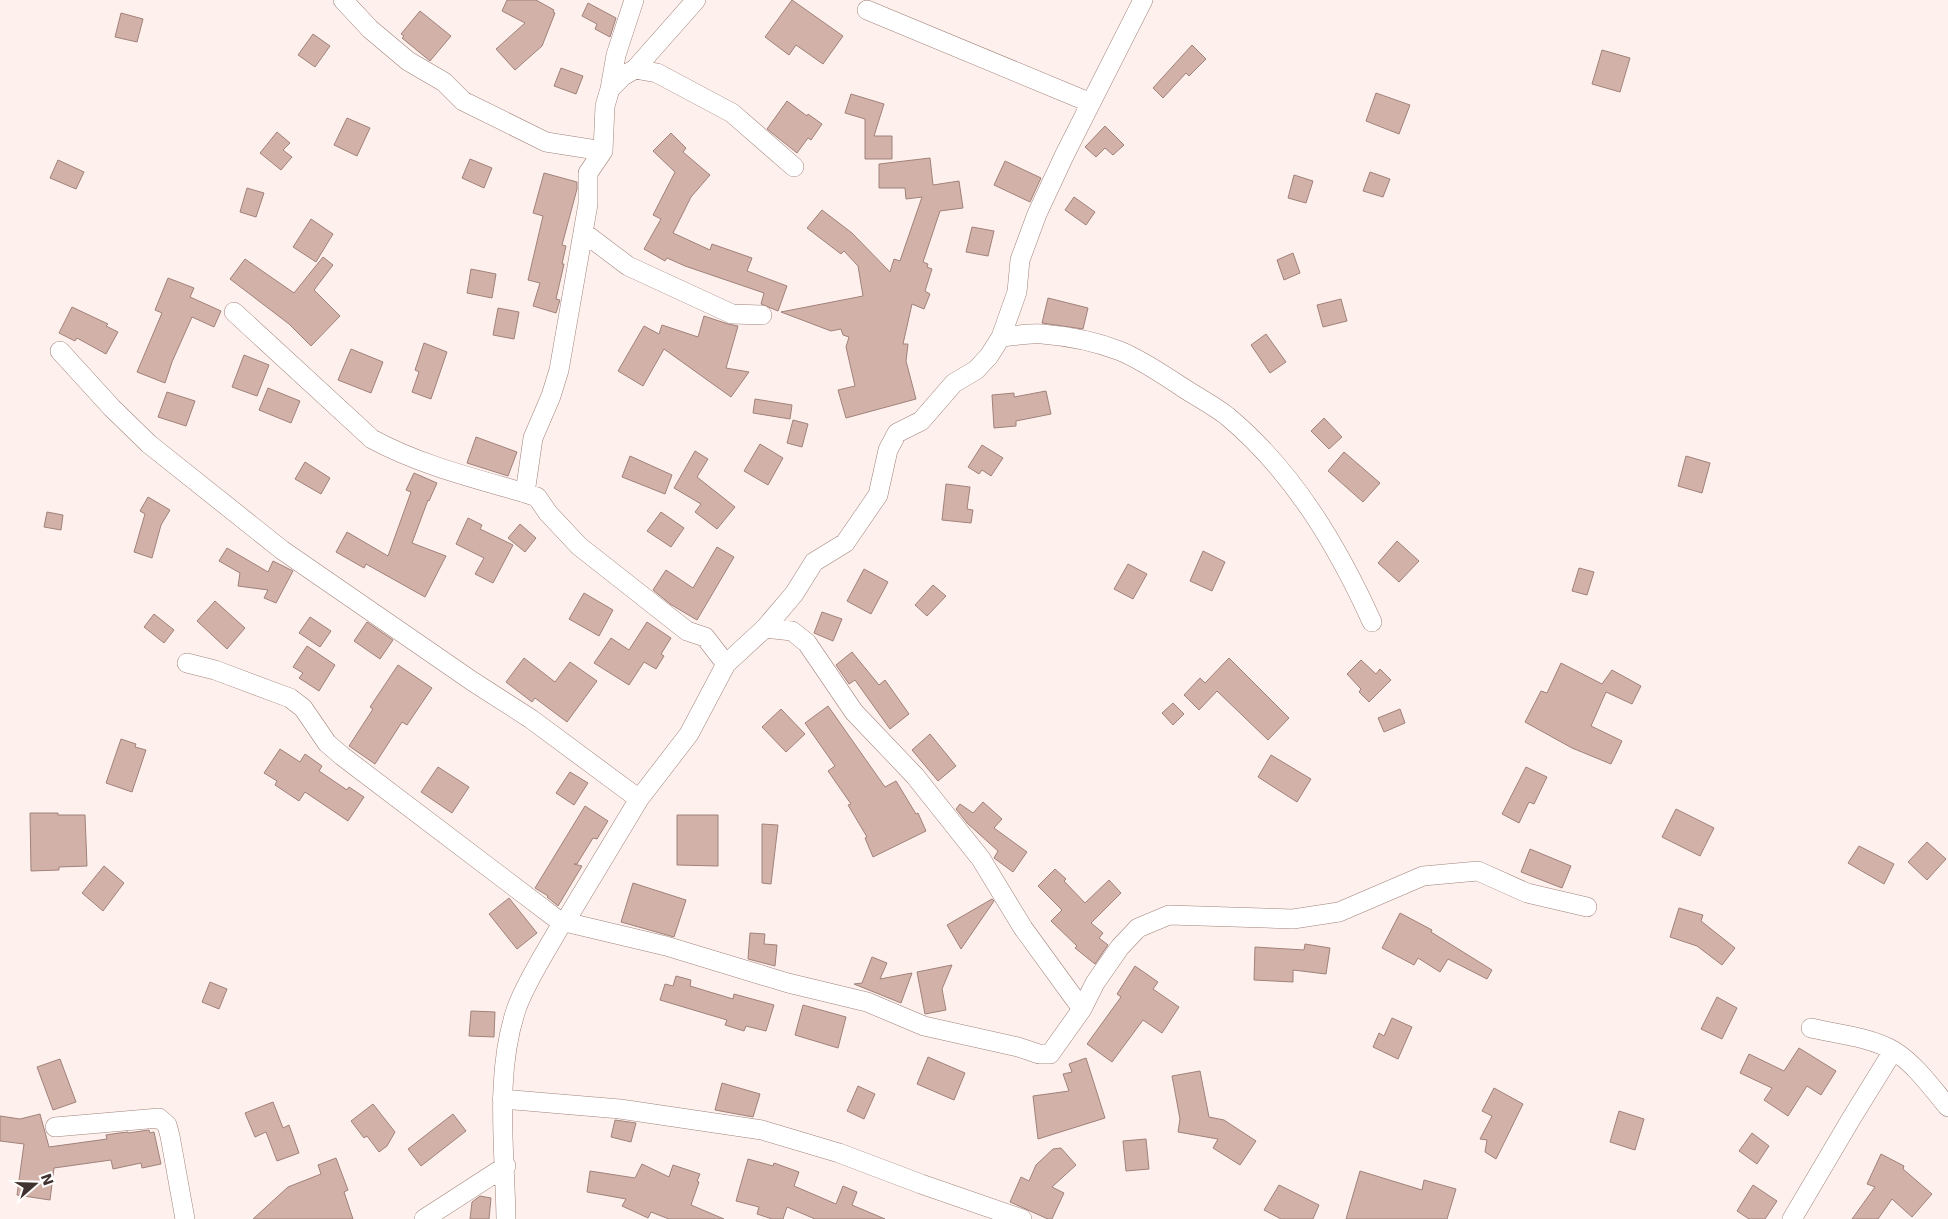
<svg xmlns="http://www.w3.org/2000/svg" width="1948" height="1219" viewBox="0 0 1948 1219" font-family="'DejaVu Sans',sans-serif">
	<rect width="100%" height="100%" fill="#fef0ed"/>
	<path fill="#d2b1a9" stroke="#a1827a" d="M507,0H536L554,10L553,12L555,13L542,46L515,70L496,49L525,23L502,11Z
		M792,0L843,36L823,64L796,45L789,55L765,37Z
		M588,3L616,18L610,37L595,29L597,24L582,16Z
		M420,11L451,36L430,61L402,38L404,36L401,34Z
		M121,13L143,19L137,42L115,37Z
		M313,34L330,46L315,67L298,55Z
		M1192,45L1206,59L1189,76L1186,73L1163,98L1153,88Z
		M1602,50L1630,58L1620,92L1592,84Z
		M561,68L583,76L576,94L554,86Z
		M1376,93L1410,105L1399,134L1366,121Z
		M851,94L884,104L874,136H892V159H865V119L845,113Z
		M787,101L807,116L808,114L822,124L811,140L808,138L797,153L767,129Z
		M347,118L370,128L357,156L334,145Z
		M1105,126L1124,145L1113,155L1105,148L1096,157L1085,147Z
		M277,132L290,143L283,150L292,157L281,170L260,153Z
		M671,133L686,148L683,152L710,175L691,197L673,233L710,250L712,244L752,258L747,271L787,286L778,311L761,304L764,293L685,266L667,258L665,261L644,249L661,219L653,215L675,172L653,151Z
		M930,158L933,185L959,181L963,208L940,211L923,262L928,264L927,267L932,269L925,291L930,294L924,309L912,304L903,344H908L906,361L916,399L846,418L838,390L855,386L846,347L849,337L843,335L841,329L831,331L781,312L863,296L858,266L844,251L841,254L807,228L822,210L852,233L890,272L894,259L900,261L922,197L906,199L905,188H879V164Z
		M470,159L492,168L484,188L462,178Z
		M58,160L84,172L76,189L50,178Z
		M1005,161L1041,178L1030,202L994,185Z
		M1370,172L1390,179L1383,197L1363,191Z
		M544,173L577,182V189L562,245L566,246L562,264H564L556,299L560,300L556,313L533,306L540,283L528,280L543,216L533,213Z
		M1294,175L1313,181L1306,203L1288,198Z
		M247,188L264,193L256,217L240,212Z
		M1074,197L1095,212L1086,225L1065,210Z
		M311,219L333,234L316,262L293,247Z
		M972,227L994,231L988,256L966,252Z
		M1293,253L1300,273L1284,280L1277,260Z
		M323,257L333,265L314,290L340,316L311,346L289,324L230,279L245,259L294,293Z
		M471,269L496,274L492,298L467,293Z
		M168,278L194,288L190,297L221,311L214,327L192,317L172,362L165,383L137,372L162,313L155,310Z
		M1048,298L1088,308L1083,329L1042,323Z
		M1341,299L1347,321L1323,327L1317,305Z
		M72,307L108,324L106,326L118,332L106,354L77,338L75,341L59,333Z
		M498,308L519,312L514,339L493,335Z
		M704,316L728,324L738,326L726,368L749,372L731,397L664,349L643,386L618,371L644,326L659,334L662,325L698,337Z
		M1266,334L1286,362L1270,373L1251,345Z
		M424,343L447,352L431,399L412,392L419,372L415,370Z
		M351,349L383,362L371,393L338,380Z
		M244,355L269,365L257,396L232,387Z
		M268,388L300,401L291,423L259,410Z
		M1046,391L1051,414L1016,421V426L994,428L992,395L1014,393V397Z
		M167,392L195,401L186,426L158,417Z
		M755,399L792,405L790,419L753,413Z
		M1324,418L1342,437L1329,449L1311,431Z
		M793,420L808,424L802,447L787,443Z
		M476,437L517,452L508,476L467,463Z
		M760,444L783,458L768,485L744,471Z
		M982,445L1003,458L991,476L982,470L979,474L968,467Z
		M695,451L708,459L697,477L735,507L717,529L695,512L701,504L674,488Z
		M1344,452L1380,483L1363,502L1328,471Z
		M630,456L672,475L665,494L622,477Z
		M1686,456L1710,463L1702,493L1678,486Z
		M305,462L330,478L321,494L295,479Z
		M414,473L437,483L429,501L428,500L412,543L446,556L425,597L366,564L364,568L336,552L347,532L388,556L411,492L406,490Z
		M946,484L970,487L967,509L973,510L971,523L942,520Z
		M148,497L170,510L161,525L152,558L134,552L145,514L140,511Z
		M47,512L63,515L61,530L44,527Z
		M661,512L684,528L671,547L647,531Z
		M468,518L482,525L480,529L513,545L493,583L475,574L484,558L456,544Z
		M520,524L536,538L525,552L508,538Z
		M1397,541L1419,561L1399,582L1378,563Z
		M717,547L734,557L697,620L670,604L653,590L666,570L693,588Z
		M227,548L268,572L273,561L293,571L276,603L264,598L268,590L238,586L240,573L219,561Z
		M1203,551L1225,562L1212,591L1190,581Z
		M1128,564L1147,574L1133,599L1114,589Z
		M1579,568L1594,572L1587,595L1572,591Z
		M864,569L888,582L871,614L847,601Z
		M933,585L946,596L927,616L915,605Z
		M584,593L613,610L599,636L569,619Z
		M215,601L245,628L227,649L197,621Z
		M822,612L842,619L833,641L814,633Z
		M154,614L174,630L164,643L144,627Z
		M310,617L331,631L320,647L299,633Z
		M367,622L393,640L380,659L354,641Z
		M647,622L671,638L661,654L664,656L656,669L644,662L629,685L594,663L611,638L629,650Z
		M307,646L335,665L319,691L299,678L303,673L293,667Z
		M852,652L879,685L885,680L909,714L890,729L855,680L849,684L836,665Z
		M524,658L555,682L570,662L597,681L567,722L535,698L532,702L506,682Z
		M1229,658L1289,718L1268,740L1217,691L1199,710L1184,695L1200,678L1205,683Z
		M1361,660L1376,674L1380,669L1391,680L1369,702L1359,692L1361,689L1347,674Z
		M1561,663L1602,684L1612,670L1641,686L1632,704L1606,692L1591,726L1622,741L1611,764L1572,748L1525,722L1541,691L1547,693Z
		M398,665L432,688L407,725L402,722L375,764L349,746L373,709L370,707Z
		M1173,703L1184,714L1173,725L1162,713Z
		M828,706L885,787L896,781L916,814L918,813L926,831L873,857L865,838L867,837L848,805L851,804L828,771L835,766L805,723Z
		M781,709L805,734L786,752L762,727Z
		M1400,709L1405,723L1384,732L1378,718Z
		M930,734L956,766L938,781L912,750Z
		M121,739L136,744L135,747L146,750L132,792L106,783Z
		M280,749L300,762L305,754L322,766L319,771L347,790L349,787L364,797L348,821L305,792L299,801L275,785L277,781L264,773Z
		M1271,755L1311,779L1297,802L1258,777Z
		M438,767L469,787L452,813L421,792Z
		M1526,767L1547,777L1534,804L1529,802L1519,823L1502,814Z
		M570,772L588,783L574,805L556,793Z
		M983,802L1002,819L994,828L1027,852L1013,872L994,858L998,851L967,823L956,809L960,804L973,813Z
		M585,806L608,821L597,839L593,838L577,864H574L582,866L558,906L547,897L548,896L535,888Z
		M1676,809L1714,828L1700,856L1662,837Z
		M30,813H58V815H85L87,866L59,867V870L31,871Z
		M677,815H718V866L677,865Z
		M762,824L778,825L771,884L762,883Z
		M1927,842L1946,859L1927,880L1908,862Z
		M1859,846L1894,864L1884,884L1848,863Z
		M1530,849L1571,866L1562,888L1521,872Z
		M104,866L124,883L103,911L82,893Z
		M1055,869L1066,879L1064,881L1085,903L1109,880L1121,893L1091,923L1103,933L1099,938L1108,945L1095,964L1075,948L1077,946L1051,921L1062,910L1038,886Z
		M633,883L686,900L674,937L621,922Z
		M509,898L537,933L517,949L489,914Z
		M992,899L994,901L961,949L947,925Z
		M1679,908L1703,915L1701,921L1735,948L1722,965L1697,946L1670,937Z
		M1400,913L1432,930L1431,932L1492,970L1487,979L1448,959L1440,972L1418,958L1414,965L1382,948Z
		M750,933L765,934L764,944L777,945L775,966L748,959Z
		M1305,944L1330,948L1326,974L1293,970V982L1254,980L1255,947L1304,950Z
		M872,957L887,963L880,979L912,973L901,1003L854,984L862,983Z
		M952,965L942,989L946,1010L925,1014L917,972Z
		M1135,966L1158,982L1153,989L1179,1007L1162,1033L1143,1020L1112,1062L1087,1044L1121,997L1117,994Z
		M676,976L691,980L690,986L733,999L734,994L774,1005L766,1031L746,1026L744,1031L725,1025L727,1020L660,1000L665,984L673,986Z
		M210,982L227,989L219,1009L202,1002Z
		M1717,997L1737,1008L1722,1039L1701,1029Z
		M803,1005L846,1017L838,1048L795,1035Z
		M471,1011L495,1012L494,1037L469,1036Z
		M1392,1018L1412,1027L1398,1059L1373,1047L1379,1033L1384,1036Z
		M1799,1048L1836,1071L1821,1095L1807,1086L1788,1116L1764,1100L1772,1088L1740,1073L1749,1054L1784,1071Z
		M928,1057L965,1073L954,1100L917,1084Z
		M1086,1058L1105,1118L1038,1139L1033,1096L1069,1091L1063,1074L1072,1072L1069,1064Z
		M60,1059L76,1102L53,1110L37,1067Z
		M1200,1071L1209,1117L1224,1120L1256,1141L1240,1165L1213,1148L1218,1139L1178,1132L1180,1119L1172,1076Z
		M722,1083L760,1094L753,1117L715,1110Z
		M858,1086L875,1094L864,1119L847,1111Z
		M1494,1088L1523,1104L1496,1159L1485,1152L1487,1140L1480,1139L1492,1116L1482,1111Z
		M273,1102L283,1128L289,1125L299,1153L277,1161L266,1132L255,1137L245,1113Z
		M373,1104L395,1132L387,1146L379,1152L367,1136L364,1138L351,1121Z
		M1619,1111L1644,1119L1635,1150L1610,1142Z
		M40,1114L49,1147L107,1139L106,1135L119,1133L128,1132V1133L149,1130L150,1133L154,1132L161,1164L142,1168L141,1163L113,1169L111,1160L54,1168L50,1200L17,1195L24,1144L0,1141V1116L20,1119Z
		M453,1114L466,1131L421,1166L408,1149Z
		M615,1120L636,1123L631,1142L611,1137Z
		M1752,1133L1769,1146L1757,1164L1739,1151Z
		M1146,1139L1149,1169L1126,1171L1123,1141Z
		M1061,1148L1076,1165L1052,1187L1064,1193L1052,1219H1048L1010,1202L1021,1177L1029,1181L1036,1165L1053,1149Z
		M1881,1154L1904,1166L1903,1169L1932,1194L1912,1217L1892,1199L1878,1219H1852L1875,1187L1867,1184Z
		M336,1158L348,1190L344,1192L353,1219H253L288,1187L321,1174L318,1165Z
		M748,1159L773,1166L774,1163L799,1172L794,1186L836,1204L843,1186L857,1192L852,1205L885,1219H815L787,1207L783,1219H772L757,1214L759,1207L736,1201Z
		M642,1164L669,1177L673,1165L700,1174L697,1181L699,1182L691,1205L724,1219H669L651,1212L648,1218L622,1206L626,1199L587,1192L590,1171L635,1178Z
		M1360,1171L1422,1190L1424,1180L1456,1189L1447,1219H1346Z
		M1279,1185L1319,1205L1313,1219H1281L1264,1210Z
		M1753,1185L1777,1201L1765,1219H1749L1737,1211Z
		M480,1196L491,1198L489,1219H470L472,1202Z"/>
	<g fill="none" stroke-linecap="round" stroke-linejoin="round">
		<defs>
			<path id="minor" d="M343,0L370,29L408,61L444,82L463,101L546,142L603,151
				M634,0L616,55L610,89L605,106L603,151L588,173V204L559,370L551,396L533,438L525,493L537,497L548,513L579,546L687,631L705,637L726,664
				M867,10L1091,103
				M635,69L696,0
				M610,89L623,76L635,69L657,73L732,113L794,167
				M583,232L628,266L732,314L762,315
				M234,312L372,439C420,465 473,478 525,493
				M1001,337C1014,336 1029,333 1042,334C1067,336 1097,342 1120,351C1142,360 1162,374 1182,387C1197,397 1213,405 1227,416C1293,471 1337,545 1372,622
				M60,351L112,408L149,444L282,550L472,681L531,719L639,799
				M765,628L792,631L807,643L854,712L915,776L981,859L1023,928L1082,1009
				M187,663L215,670L290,698L303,708L327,743L342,756L562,923
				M565,922L666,946L788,983L867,1002L924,1026L1018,1047L1039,1054H1050L1082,1009L1095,983L1120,947L1138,928L1169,915L1293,919L1339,912L1423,876L1478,871L1527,893L1587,907
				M1811,1028C1837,1034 1870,1037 1894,1051C1915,1064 1932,1088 1948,1107
				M502,1099L620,1109L762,1130L839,1153L921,1184L1022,1219
				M55,1127L159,1118L167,1125L170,1136L185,1219
				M424,1219L506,1166
				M506,1219C505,1150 494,1073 517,1007C528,978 547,950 562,923L565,922L639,799L689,734L726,664L765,628L794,594L814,562L845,543L878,495L888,450L897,433L921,421L954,383L976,370L989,356L1001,337L1017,292L1020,260L1037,214L1065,154L1143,0
				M1792,1219L1851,1119L1893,1051"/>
		</defs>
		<use href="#minor" stroke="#a1827a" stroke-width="20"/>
		<use href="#minor" stroke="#fff" stroke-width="19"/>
	</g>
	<g transform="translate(35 1184) rotate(70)" stroke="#ffffff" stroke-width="4" paint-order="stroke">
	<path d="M0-4L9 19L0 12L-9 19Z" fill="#40322f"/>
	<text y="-8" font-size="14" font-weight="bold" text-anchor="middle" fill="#40322f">N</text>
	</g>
</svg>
